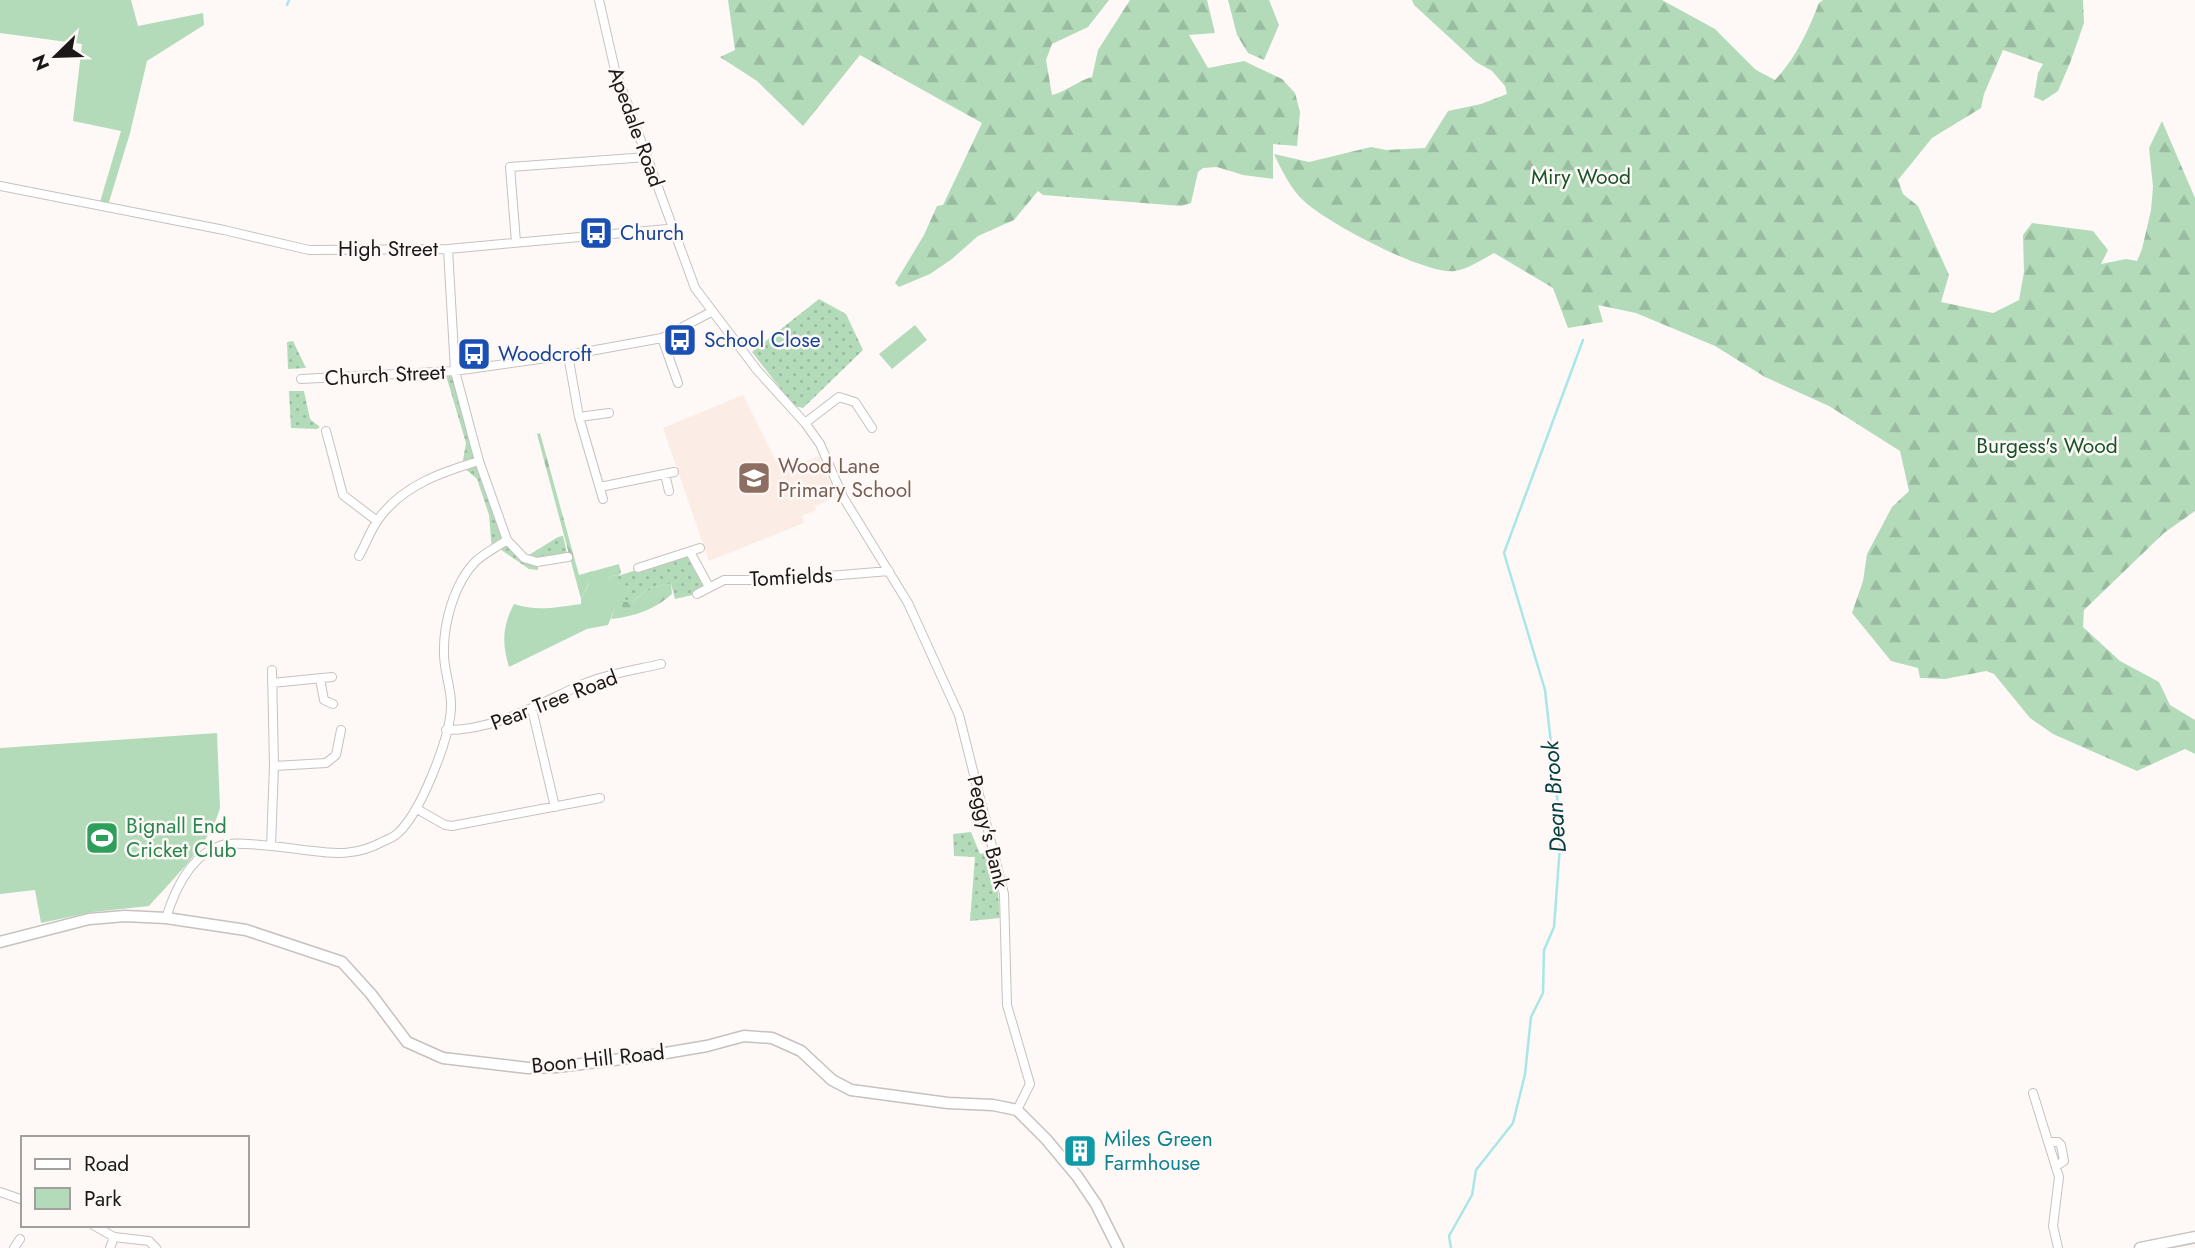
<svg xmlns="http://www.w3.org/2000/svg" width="2195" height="1248" viewBox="0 0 2195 1248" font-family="Jost,sans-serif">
	<defs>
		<pattern id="grass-dots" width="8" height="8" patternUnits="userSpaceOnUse" patternTransform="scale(1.75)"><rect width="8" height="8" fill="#b3dbba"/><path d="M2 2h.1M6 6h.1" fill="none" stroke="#99bb9f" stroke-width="1.8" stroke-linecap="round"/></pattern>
		<pattern id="forest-firs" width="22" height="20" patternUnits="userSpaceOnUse" patternTransform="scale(1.75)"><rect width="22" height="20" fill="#b3dbba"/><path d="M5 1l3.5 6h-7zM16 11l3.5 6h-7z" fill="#99bb9f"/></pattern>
	</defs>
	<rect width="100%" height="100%" fill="#fef9f6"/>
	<path fill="#fbece6" d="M743,395L781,471L819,456L836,497L815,506L816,510L802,516L804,523L709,561L663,428Z"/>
	<path fill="url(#grass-dots)" d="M819,299L846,314L863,350L803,408L794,406L752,352Z
		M293,341L306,368L288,369L287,342Z
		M455,371L507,540L524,558L558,537L563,536L568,557L538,562V570L529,569L497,547L492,551L489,515L477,479L462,466L466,443L445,372Z
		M289,391H304L310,419L320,427L317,429L291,428Z
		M690,552L709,587L697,594L675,599L671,584L649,588L632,602H623L629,587L607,579L612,575L618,576Z
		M971,832L980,854L988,852L997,879L1000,918L970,921L975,857L954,856L953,834Z"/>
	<path fill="url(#forest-firs)" d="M728,0H1109L1088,27L1052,44L1046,60L1052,95C1068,91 1077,81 1092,77L1098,50L1130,0H1207L1215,33L1189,35L1208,68L1244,61L1282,79L1295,93L1300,112L1297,146L1273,144V179L1243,175L1217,167L1203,168L1198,172L1191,203L1181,206L1043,195L1038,191L1014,220L978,236L952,259L930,274L899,287L895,283L924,235L937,206L943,205L982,123L860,55L803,126L757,81L720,57L735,50Z
		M1228,0H1269L1279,25L1264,60L1248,53L1237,35Z
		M1412,0H1662L1715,29L1756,70L1775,80C1796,58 1808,31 1819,3L1823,0H2083L2084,23L2070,63L2058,91L2043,101L2034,97L2038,73L2043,64L2003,50L1984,94L1981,108L1932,138L1898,180L1903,194L1918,206L1949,275L1941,302L1993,313L2019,300L2024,272L2023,235L2032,223L2093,231L2108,250L2101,264L2126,259L2137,261L2142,249L2151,210L2153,187L2149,148L2162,121L2195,198V511L2164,533L2084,610L2083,627L2120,661L2159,682L2170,705L2195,720V754L2185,749L2137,771L2053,734L2030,718L1994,674L1986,671L1945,679L1920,678L1918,668L1891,661L1852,613L1863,581L1867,554L1892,507L1909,491L1900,451L1829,406L1765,377L1715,346L1636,313L1598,305L1603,322L1568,328L1553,288L1494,253C1483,259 1468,269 1455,271C1425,275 1330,224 1306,203C1291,190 1282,171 1274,154L1309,162L1371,147L1386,150L1425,148L1448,111L1481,104L1507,94L1505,86L1492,71L1476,62L1414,5Z
		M540,433L579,575L619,564L621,573L618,576L612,575L607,579L589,583L581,599L537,434Z
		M671,584L672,594C656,609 633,617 611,619L615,608H621L623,602H632L649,588Z"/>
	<path fill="#b3dbba" d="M0,0H131L138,26L203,13L204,25L147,61L130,133L109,202H100L121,131L73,121L82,44L0,33Z
		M915,325L927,340L892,369L879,354Z
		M592,578L609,579L629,587L621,608H615L608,625L587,629L509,667C502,644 502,626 514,604C538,612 556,607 581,604V599Z
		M217,733L220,808C211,843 173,879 149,906L93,912L41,923L35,890L0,894V748Z"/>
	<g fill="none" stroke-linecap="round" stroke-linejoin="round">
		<path stroke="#a8e6e8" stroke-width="2.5" d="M287,5L289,0
			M1451,1248L1449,1236L1472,1195L1476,1170L1513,1123L1525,1074L1531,1017L1543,993L1544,950L1554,927L1561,832L1545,690L1504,553L1583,340"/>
		<defs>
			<path id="street" d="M599,0L615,70L695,288L757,370L805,423L820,444L843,497L908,603L959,715L1004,894L1007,1005L1030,1084L1017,1110
				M0,186L224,230L309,250L448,249L667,229L675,234
				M516,242L510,167L647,157
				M448,249L455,371L479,461L507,540L524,558L537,562L568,557
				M662,338L678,383
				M568,355L579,417L603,499
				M301,379L455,371L568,355L662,338L711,312
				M579,417L609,413
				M805,423L839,397L855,402L872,428
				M326,431L343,495L377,521
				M665,474L669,491
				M600,487L674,472
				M690,552L709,587
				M359,556C366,544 371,528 380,517C404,485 442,472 479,461
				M638,568L700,548
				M697,594L724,580H781L889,571
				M320,679L324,700L333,704
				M272,683L332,677
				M532,709L555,807
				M446,730C497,730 538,704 583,684C607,674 635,670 661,664
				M274,766L326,763L336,755L341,730
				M417,809L445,825L452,826L600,798
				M271,846L274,766L272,670
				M166,918C175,889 191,854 222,845C238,840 294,849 313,851C337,854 357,855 380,843C386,840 393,838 398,833C421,812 450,738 451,707C452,690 444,672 444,654C443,624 454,583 476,561C485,553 497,547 507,540
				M2033,1093L2059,1177L2053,1226L2058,1248
				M2048,1142H2058L2061,1145L2064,1161L2056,1166
				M0,1192L23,1200
				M93,1225L114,1237L110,1248
				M114,1237L149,1241L156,1248
				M14,1248L20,1239"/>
			<path id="secondary" d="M0,942L89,919L125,916L166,918L246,930L342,962L371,994L407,1042L443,1058L528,1068L557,1067L654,1055L707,1046L744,1036L772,1038L801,1051L832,1080L851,1090L948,1103L993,1105L1017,1110L1046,1139L1077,1176L1096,1204L1118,1248
				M2140,1248L2195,1237"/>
		</defs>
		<use href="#street" stroke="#c8c1be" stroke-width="10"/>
		<use href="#secondary" stroke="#c8c1be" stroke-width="13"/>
		<use href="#street" stroke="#fff" stroke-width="8"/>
		<use href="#secondary" stroke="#fff" stroke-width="10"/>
	</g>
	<defs>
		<symbol id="bus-square" viewBox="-11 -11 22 22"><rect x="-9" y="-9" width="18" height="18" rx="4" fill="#1a4fb4" stroke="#fef9f6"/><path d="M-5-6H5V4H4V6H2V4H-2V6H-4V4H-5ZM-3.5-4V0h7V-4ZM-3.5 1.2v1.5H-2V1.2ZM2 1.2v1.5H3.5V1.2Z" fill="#fff"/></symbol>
		<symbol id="school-square" viewBox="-11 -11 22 22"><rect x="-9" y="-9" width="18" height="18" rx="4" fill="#8d6e63" stroke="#fef9f6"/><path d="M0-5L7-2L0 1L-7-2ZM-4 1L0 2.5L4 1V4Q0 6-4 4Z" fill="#fff"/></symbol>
		<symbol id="stadium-square" viewBox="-11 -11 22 22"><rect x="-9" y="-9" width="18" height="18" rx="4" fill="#2e9e5b" stroke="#fef9f6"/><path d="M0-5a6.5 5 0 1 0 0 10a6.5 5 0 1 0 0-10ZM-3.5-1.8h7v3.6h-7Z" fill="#fff"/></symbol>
		<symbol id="building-square" viewBox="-11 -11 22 22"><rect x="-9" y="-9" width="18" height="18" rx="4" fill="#0f9aa8" stroke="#fef9f6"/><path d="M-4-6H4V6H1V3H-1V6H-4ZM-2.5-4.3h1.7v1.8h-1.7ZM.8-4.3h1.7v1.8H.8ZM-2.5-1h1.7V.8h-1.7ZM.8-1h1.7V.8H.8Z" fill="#fff"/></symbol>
	</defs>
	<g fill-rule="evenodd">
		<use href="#bus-square" x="577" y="214" width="38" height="38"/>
		<use href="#bus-square" x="661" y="321" width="38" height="38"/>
		<use href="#bus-square" x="455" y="335" width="38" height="38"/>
		<use href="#school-square" x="735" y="459" width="38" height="38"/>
		<use href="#stadium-square" x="83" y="819" width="38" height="38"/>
		<use href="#building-square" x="1061" y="1132" width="38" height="38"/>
	</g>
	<g text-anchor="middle" stroke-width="5" stroke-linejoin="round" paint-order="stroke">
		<g font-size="21" fill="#1b1918" stroke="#fef9f6">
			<text transform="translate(636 127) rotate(70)" y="7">Apedale Road</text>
			<text x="388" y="256">High Street</text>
			<text transform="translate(385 375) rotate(-3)" y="7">Church Street</text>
			<text transform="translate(791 577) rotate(-3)" y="7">Tomfields</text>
			<text transform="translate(554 700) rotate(-21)" y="7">Pear Tree Road</text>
			<text transform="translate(988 832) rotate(76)" y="7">Peggy's Bank</text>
			<text transform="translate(598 1059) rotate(-6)" y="7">Boon Hill Road</text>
		</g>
		<g font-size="21" fill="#165329" stroke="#fef9f6">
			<text x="1581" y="184">Miry Wood</text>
			<text x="2047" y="453">Burgess's Wood</text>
		</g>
		<g font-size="21" fill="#164399" stroke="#fef9f6" text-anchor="start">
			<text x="620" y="240">Church</text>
			<text x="704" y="347">School Close</text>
			<text x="498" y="361">Woodcroft</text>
		</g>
		<g font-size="21" fill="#785e54" stroke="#fef9f6" text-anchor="start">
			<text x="778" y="473">Wood Lane<tspan x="778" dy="24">Primary School</tspan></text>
		</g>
		<g font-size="21" fill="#27864d" stroke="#fef9f6" text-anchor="start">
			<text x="126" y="833">Bignall End<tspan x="126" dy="24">Cricket Club</tspan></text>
		</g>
		<g font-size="21" fill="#0d838f" stroke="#fef9f6" text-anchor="start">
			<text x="1104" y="1146">Miles Green<tspan x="1104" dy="24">Farmhouse</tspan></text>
		</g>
		<g font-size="23" font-style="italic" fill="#023e40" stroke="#fef9f6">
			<text transform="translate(1554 797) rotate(-94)" y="8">Dean Brook</text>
		</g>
	</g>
	<rect x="21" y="1136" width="228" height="91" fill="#fef9f6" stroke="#a39f9d" stroke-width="2"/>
	<rect x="35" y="1159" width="35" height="10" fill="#ffffff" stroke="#a39f9d" stroke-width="2"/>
	<text x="84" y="1171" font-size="21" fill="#1b1918">Road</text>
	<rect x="35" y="1188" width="35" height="21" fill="#b3dbba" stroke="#a39f9d" stroke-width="2"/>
	<text x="84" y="1206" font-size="21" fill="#1b1918">Park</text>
	<g transform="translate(56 56) rotate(247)" stroke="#fef9f6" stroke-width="5" paint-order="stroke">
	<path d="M0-5L12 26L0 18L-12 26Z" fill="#1b1918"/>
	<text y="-10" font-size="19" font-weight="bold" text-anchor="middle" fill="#1b1918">N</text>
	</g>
</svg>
